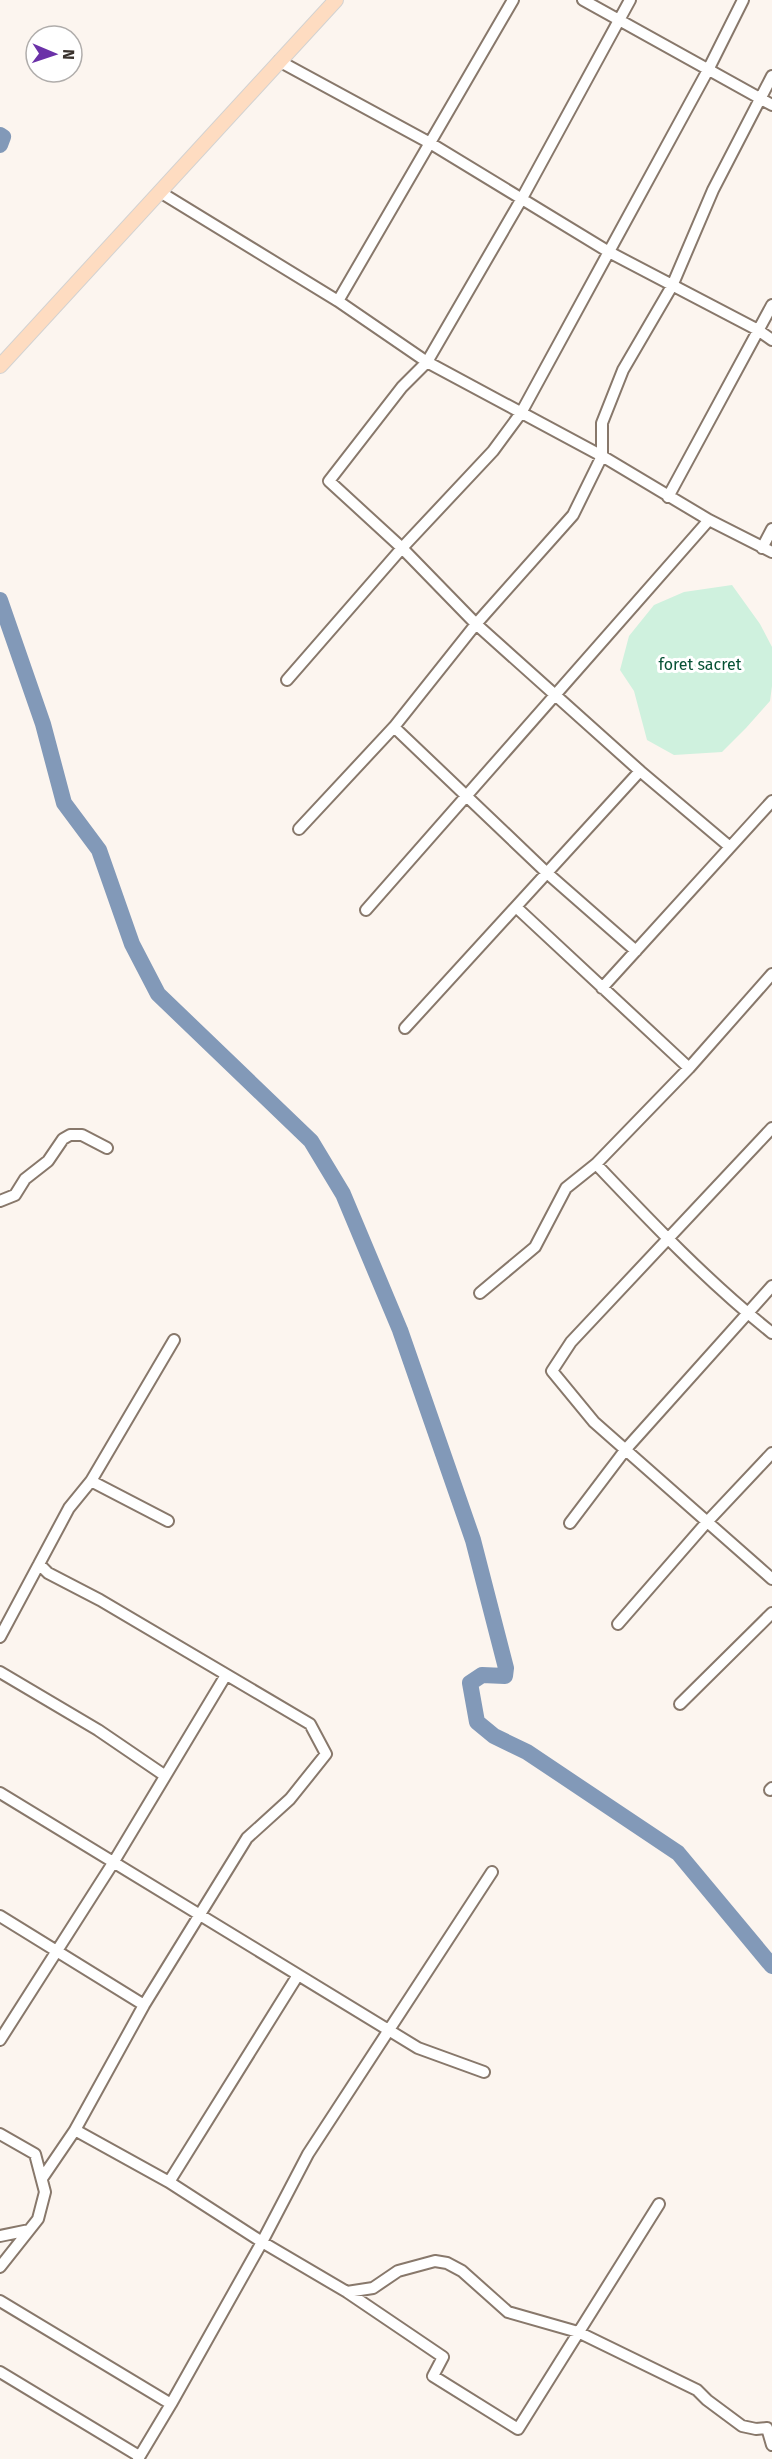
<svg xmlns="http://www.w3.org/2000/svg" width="772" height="2459" viewBox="0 0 772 2459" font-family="'Fira Sans',sans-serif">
	<rect width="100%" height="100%" fill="#fcf5ef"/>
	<path fill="#cff1de" d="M732,585L760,624L772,647V686L770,701L746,728L722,752L674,755L647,740L634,691L620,670L629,636L654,605L684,592Z"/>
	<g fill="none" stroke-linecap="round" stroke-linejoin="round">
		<path stroke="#8299b8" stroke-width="16" d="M0,135L3,137L0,145
			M0,600L43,724L64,803L99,850L132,944L158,994L311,1141L343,1194L400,1330L473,1540L506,1668L505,1676L482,1675L470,1683L477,1722L494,1736L527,1752L678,1853L772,1966"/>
		<defs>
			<path id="minor" d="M583,0L772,105
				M630,0L521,200L427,362L402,387L329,481L402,548L476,624L640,771L730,847
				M279,61L430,143L609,252L758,330L772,340
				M160,192L338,301L427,362L602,456L709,520L772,552
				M338,301L513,0
				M668,497L772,305
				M762,548L772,529
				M287,680L402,548L493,451L521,413L708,70L743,0
				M394,727L547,873L636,951
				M299,829L394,727L476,624L573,515L602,456V423L623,370L672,286L713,190L772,76
				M516,907L689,1068
				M366,910L709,520
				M602,988L772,801
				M405,1028L640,771
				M772,1128L571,1342L552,1371L594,1422L772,1579
				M596,1164C652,1223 708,1282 772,1333
				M0,1201L15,1195L25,1179L48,1161L63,1139L70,1135H82L107,1148
				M480,1293L535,1247L566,1188L596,1164L689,1068L772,974
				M91,1481L168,1521
				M570,1523L626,1449L772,1286
				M39,1564L48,1573L100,1600L310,1724L326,1754L290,1799L247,1838L144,2005L75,2130L43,2177
				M618,1624L707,1522L772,1453
				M0,1637L69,1508L91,1481L174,1340
				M0,1672L98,1730L164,1775
				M680,1704L772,1613
				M770,1790L772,1788
				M0,1793L418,2048L484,2072
				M0,1916L144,2005
				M0,2040L113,1863L226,1675
				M75,2130L169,2182L262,2242L347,2292L443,2357L433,2376L518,2429L659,2204
				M0,2134L35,2154L45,2192L38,2219L0,2267
				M169,2182L298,1975
				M0,2236L29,2230
				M347,2292L373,2288L398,2271L435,2261L447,2263L462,2271L508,2312L578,2332L697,2390L707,2400L742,2426L756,2429L767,2428L772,2445
				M0,2301L171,2404
				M0,2372L139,2456
				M138,2459L171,2404L262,2242L308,2154L492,1872"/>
			<path id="major" d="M0,366L336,0"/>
		</defs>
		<use href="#minor" stroke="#88786b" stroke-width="14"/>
		<use href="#major" stroke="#d3d2d1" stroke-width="16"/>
		<use href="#minor" stroke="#fff" stroke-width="10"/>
		<use href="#major" stroke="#fedcc1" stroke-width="14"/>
	</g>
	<g text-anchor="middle" stroke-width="6" stroke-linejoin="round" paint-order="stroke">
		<g font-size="16" fill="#065134" stroke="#fff">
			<text x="700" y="670">foret sacret</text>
		</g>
	</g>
	<g transform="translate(54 54) rotate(92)"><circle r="28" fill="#ffffff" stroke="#b0adab" stroke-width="1.5"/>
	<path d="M0-4.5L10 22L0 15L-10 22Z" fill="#6b31a8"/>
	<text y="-9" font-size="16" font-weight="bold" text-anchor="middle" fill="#39322d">N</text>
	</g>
</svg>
